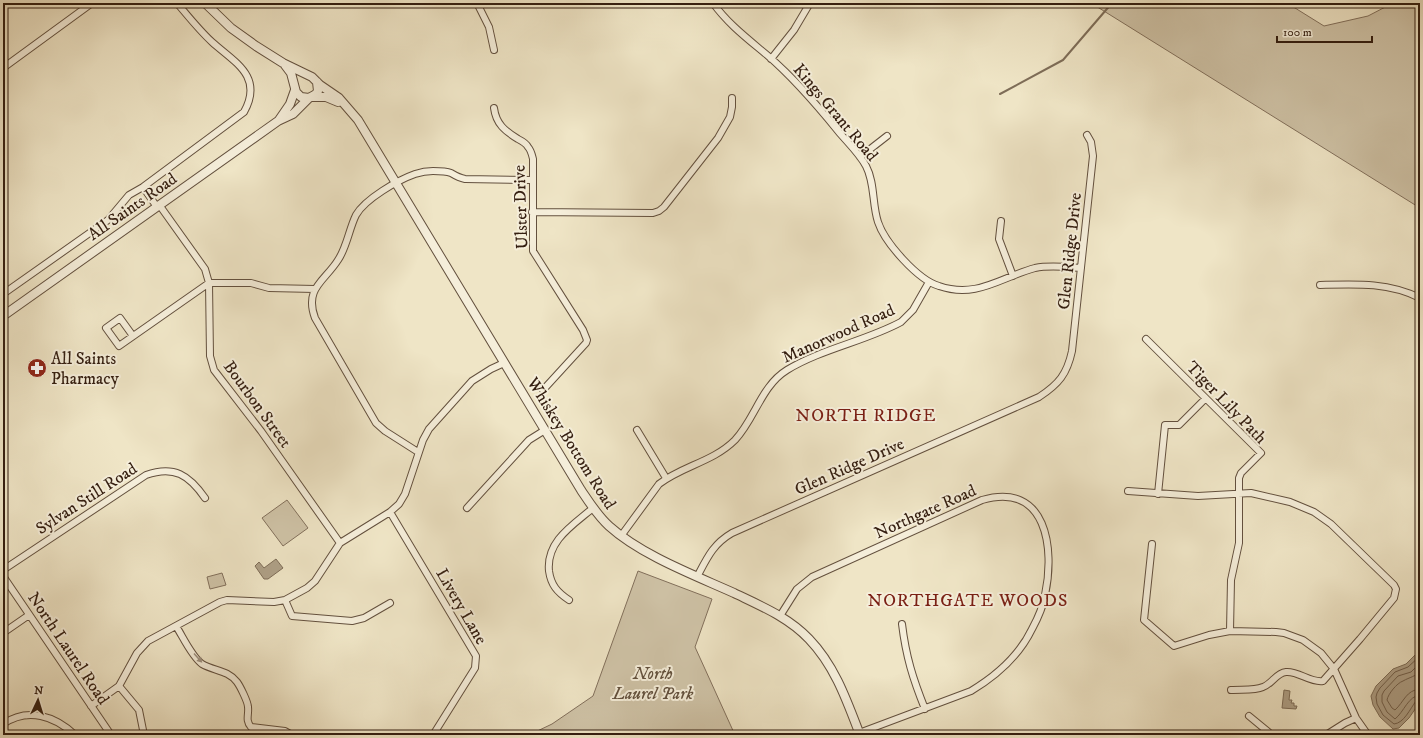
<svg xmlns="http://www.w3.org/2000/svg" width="1423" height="738" viewBox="0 0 1423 738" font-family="'IM FELL DW Pica',serif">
	<rect width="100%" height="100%" fill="#efe5c6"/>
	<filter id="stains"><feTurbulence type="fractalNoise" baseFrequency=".005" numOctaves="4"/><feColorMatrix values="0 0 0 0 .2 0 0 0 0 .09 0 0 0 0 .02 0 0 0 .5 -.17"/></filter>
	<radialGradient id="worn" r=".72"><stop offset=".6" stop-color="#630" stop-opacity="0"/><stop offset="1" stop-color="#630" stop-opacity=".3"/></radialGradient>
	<path fill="#cfc3a7" stroke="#82705c" d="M1091,3H1287L1324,26L1368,16L1393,3H1420V208Z
		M287,500L308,528L283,546L262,518Z
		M638,571L712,599L695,647L735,735H529L552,724L593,696Z
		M222,573L226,585L210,589L207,577Z"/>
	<path fill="#afa188" stroke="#7e6d58" d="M276,559L283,568L268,579H264L255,566L259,562L264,568Z
		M1420,650V702L1409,718L1399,728L1393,729L1380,717L1373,705L1371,696L1376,686L1393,669L1406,664Z
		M1284,690L1290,691L1289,700H1292L1291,703H1294V706H1297L1296,709L1282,708Z"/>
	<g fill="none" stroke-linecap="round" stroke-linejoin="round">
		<path stroke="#72604c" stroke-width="1" d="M1420,656L1408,667L1395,672L1380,688L1377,693L1376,697L1377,704L1383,715L1394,724C1404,723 1410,709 1416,701L1420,700
			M1420,663L1411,672L1398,676L1384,691L1382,695V702L1387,712L1395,719C1404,712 1408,696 1420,695
			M1420,671C1415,677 1410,677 1403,681C1397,683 1388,694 1387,700L1392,708L1395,710C1404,702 1406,690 1420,689"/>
		<path stroke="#7e6d58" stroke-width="2" d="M1000,94L1063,60L1112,3"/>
		<defs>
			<path id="minor" d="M477,3L489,27L494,50
				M713,3C728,24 748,39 767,55C794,78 816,104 838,131C847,142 859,153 866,166C875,183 872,204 878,222C885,243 918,280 939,286C977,299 1001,277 1035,268C1050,265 1066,267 1081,268
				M771,59L794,30L810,3
				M3,68L92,3
				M494,108C496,124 505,131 518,139C522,141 526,143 528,147C531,150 532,155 533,159V251L583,330L587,340L586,343L543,390
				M860,157L887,136
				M143,187L157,207
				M160,206L205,269L209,283L210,356L214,370L261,431L340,543
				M532,212L653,213L659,211L664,207L718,138L730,117L732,107V98
				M1001,221L999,239L1013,276
				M1320,285C1355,284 1388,282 1420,298
				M3,294L108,220L129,195L143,187L244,112C264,76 234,62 212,42C199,30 188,16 177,3
				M133,336L120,318L106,328L119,346L209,283H251L269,288L315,289
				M1146,339L1261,453L1241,473L1239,478V543L1231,580L1230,631
				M637,430L666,478
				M418,452L385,431L376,423L315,318C304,288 325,281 338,260C347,247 349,229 356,215C365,199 398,180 415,174C421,172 427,171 433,171C439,171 446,171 451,173C456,176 460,178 465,179L533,180
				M1128,491L1198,496L1251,493L1290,502L1314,512L1331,524L1394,585L1396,589L1394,598L1360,639L1323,681C1310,683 1299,671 1286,672C1276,673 1272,684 1263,687C1254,691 1241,689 1231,690
				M1158,494L1165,425H1179L1205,399
				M467,508L529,440L545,430
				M390,512L476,656L475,668L433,735
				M621,536L659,484C682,466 713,462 735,440C755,419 761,386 787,370C821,349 866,341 901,322L913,310L929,282
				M1152,544L1144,620L1174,646L1209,635L1230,631L1276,632L1284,633L1303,640L1321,653L1334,669L1356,718L1368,735
				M3,570L146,475C174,465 189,475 205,498
				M3,576L111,735
				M697,577C707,558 713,544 732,533L1039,397C1059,384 1067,374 1072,351L1093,156L1091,142L1087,135
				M285,600L292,616L352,621L364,618L390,603
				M569,600C557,592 551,585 549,571C546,541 573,525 593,508
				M780,616L797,589L812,577L982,500C1047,481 1055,549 1045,595C1043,607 1038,618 1032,629C1019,656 996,676 971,691L859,733
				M902,624C906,657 913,679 925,709
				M176,626C183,637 192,657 202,664C214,671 228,670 237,682C240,686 248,702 248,707C249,715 245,720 251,727L285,731L292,735
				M3,633L29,615
				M119,686L139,710L144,735
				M91,706L119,686L137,653L148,641L220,602L227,600L274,602L285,600L307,588L315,581L340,543L390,512L399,504L405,494L423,440L429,429L472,381L491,369L504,363
				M1249,716L1272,735
				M3,724C28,707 55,716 75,735
				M1326,735L1345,723L1356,718"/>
			<path id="tertiary" d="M205,3L231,28L256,46L283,63L312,77L320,85L339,98L358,120L581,490C589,502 597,515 609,526C641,555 694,575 734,593C761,606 788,617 809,639C835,666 847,701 860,735
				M285,65L291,73L296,92L301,97L309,98L316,94L318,91L317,82
				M313,97H326L338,102
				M279,120L290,104L295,90
				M3,316L278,121L293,114L309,98"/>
		</defs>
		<use href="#minor" stroke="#63503e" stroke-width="8"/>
		<use href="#tertiary" stroke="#63503e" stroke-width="10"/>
		<use href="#minor" stroke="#f5eeda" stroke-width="6"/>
		<use href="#tertiary" stroke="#f5eeda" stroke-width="8"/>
	</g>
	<defs><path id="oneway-solid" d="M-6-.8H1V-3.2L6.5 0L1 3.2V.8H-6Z"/></defs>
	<use fill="#9e907f" href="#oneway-solid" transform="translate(198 658) rotate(48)"/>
	<defs>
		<symbol id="pharmacy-disc" viewBox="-11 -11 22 22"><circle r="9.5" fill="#8f2418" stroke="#f5eeda"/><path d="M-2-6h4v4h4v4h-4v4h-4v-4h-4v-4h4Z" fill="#fff"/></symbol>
	</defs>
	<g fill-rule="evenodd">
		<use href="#pharmacy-disc" x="26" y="357" width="22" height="22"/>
	</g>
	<g text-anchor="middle" stroke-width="4" stroke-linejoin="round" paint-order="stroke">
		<g font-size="17" fill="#341e10" stroke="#f5eeda">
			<text transform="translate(836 112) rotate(50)" y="6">Kings Grant Road</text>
			<text transform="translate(132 206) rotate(-35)" y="6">All Saints Road</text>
			<text transform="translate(520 207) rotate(-92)" y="6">Ulster Drive</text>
			<text transform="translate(1069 251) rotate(-84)" y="6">Glen Ridge Drive</text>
			<text transform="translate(838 333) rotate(-24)" y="6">Manorwood Road</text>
			<text transform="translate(1227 402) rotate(46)" y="6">Tiger Lily Path</text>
			<text transform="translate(258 404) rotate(54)" y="6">Bourbon Street</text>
			<text transform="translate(572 443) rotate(58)" y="6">Whiskey Bottom Road</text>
			<text transform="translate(849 466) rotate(-24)" y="6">Glen Ridge Drive</text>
			<text transform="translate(86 498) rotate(-33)" y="6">Sylvan Still Road</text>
			<text transform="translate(925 511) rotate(-24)" y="6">Northgate Road</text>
			<text transform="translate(462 606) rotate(60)" y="6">Livery Lane</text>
			<text transform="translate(69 648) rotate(56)" y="6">North Laurel Road</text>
		</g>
		<g font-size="17" fill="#341e10" stroke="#f5eeda" text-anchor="start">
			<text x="51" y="364">All Saints<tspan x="51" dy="20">Pharmacy</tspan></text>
		</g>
		<g font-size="17" font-style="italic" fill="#62503d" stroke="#f5eeda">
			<text x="653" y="679">North<tspan x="653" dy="20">Laurel Park</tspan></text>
		</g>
		<g font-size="18" letter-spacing="1" fill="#7a1f14" stroke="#f5eeda">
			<text x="866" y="421">NORTH RIDGE</text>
			<text x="968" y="606">NORTHGATE WOODS</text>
		</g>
	</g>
	<rect width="1423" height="738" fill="none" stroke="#efe5c6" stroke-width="16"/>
	<rect x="4" y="4" width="1415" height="730" fill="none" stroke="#341e10" stroke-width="2"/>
	<rect x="8" y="8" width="1407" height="722" fill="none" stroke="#341e10"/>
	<g transform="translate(38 700) rotate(4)" stroke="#f5eeda" stroke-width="3" paint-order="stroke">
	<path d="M0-3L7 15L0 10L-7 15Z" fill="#341e10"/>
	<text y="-6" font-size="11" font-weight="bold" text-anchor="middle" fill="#341e10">N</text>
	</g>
	<path d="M1277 36v6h95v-6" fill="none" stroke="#341e10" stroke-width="2"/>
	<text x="1283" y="36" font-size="12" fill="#341e10" stroke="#f5eeda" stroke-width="3" paint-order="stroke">100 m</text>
	<rect width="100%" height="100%" filter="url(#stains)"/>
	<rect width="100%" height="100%" fill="url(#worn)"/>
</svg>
